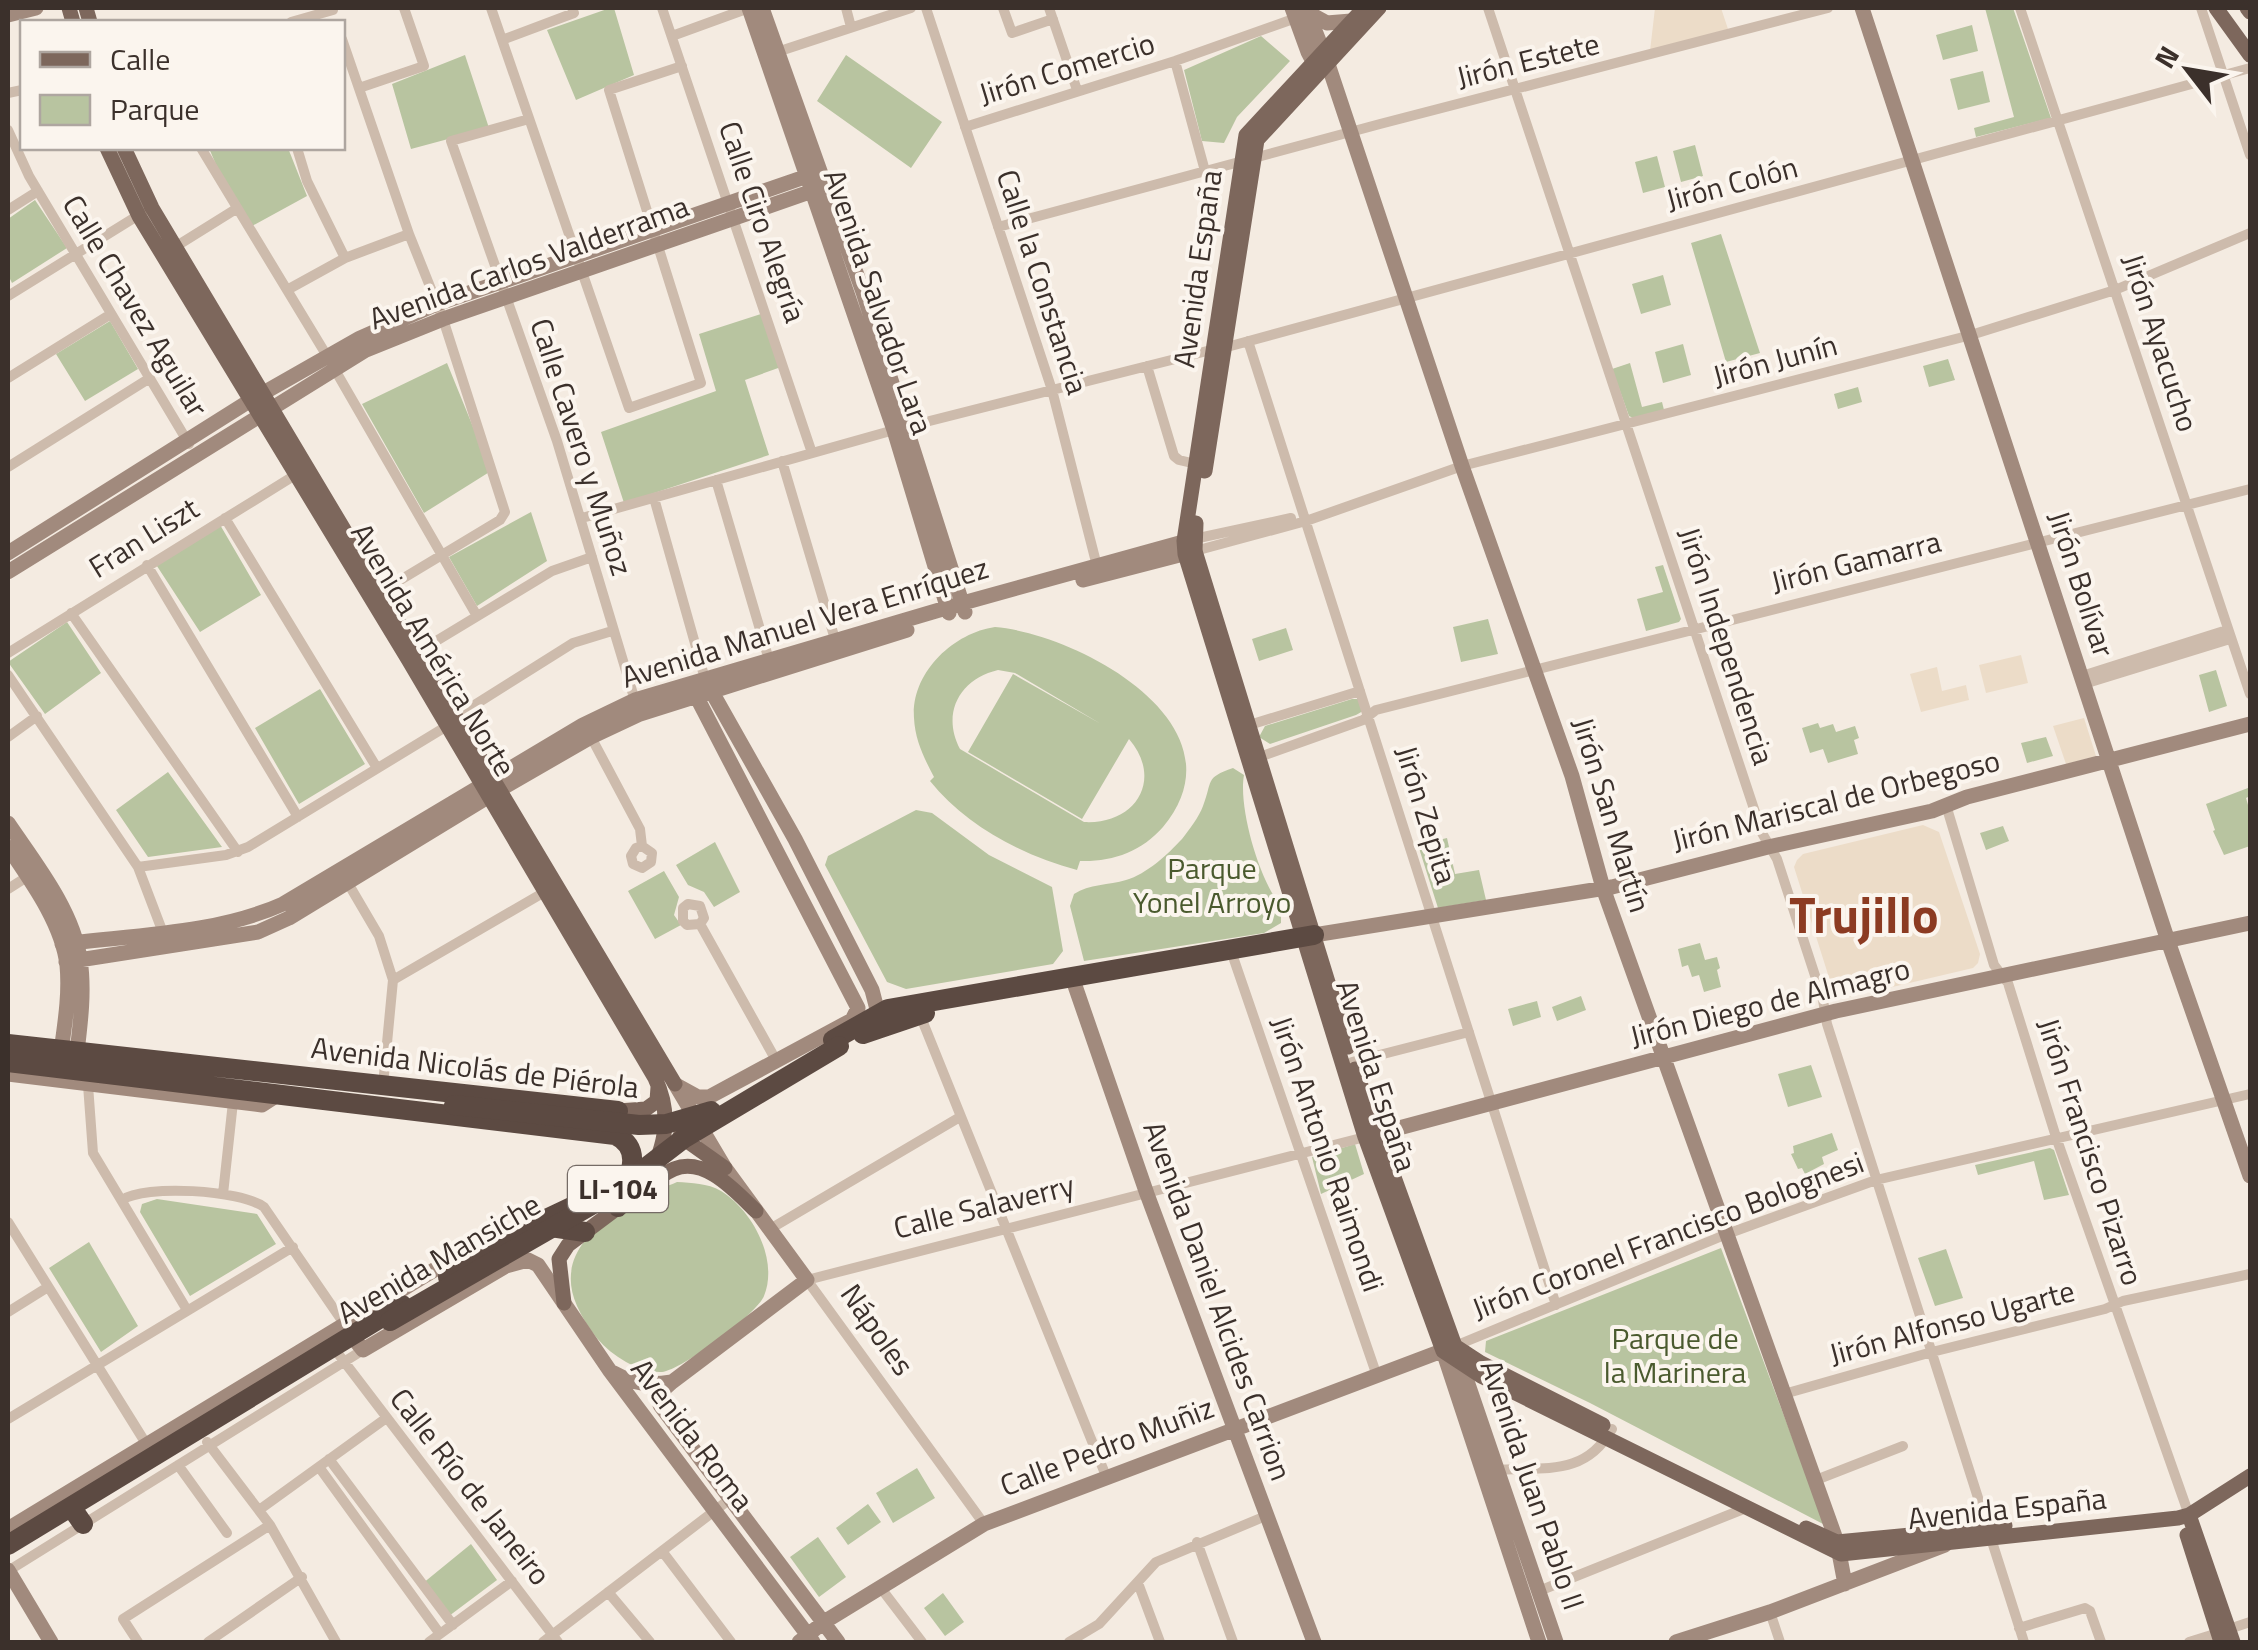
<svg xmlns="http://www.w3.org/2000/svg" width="2258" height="1650" viewBox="0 0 2258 1650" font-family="'Titillium Web',sans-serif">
	<rect width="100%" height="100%" fill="#f4ebe1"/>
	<path fill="#b8c4a0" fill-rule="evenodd" d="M610,8H614L634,75L576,100L547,30Z
		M1985,8H2013L2051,118L1976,137L1974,128L2014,117Z
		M1972,25L1978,51L1943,60L1936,35Z
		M1261,36L1290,61L1237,117L1224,143L1202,141L1184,70Z
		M465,55L489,128L411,149L392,84Z
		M846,55L942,122L911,168L817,101Z
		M1983,71L1990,102L1958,110L1950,79Z
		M1695,145L1703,176L1681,182L1673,151Z
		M209,148H288L307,196L252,226L219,172Z
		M1657,156L1665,187L1643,193L1635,162Z
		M35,200L67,248L12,283L8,275V219Z
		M1721,234L1760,353L1726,362L1691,243Z
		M1663,275L1671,305L1641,314L1632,284Z
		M764,313L781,367L745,380L769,455L624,503L601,432L716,391L699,334Z
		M110,321L138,369L85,401L56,354Z
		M1683,344L1691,375L1663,383L1655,352Z
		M1948,359L1955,380L1929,387L1923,366Z
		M447,363L491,471L424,513L362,404Z
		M1630,363L1642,407L1662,402L1664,410L1633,418L1629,416L1612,369Z
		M1858,387L1862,402L1838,409L1834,394Z
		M531,512L547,561L477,606L449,557Z
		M219,523L261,595L200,632L155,563Z
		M1663,565L1681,619L1679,622L1646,631L1637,599L1663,592L1655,567Z
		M1488,619L1498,654L1461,662L1453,627Z
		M67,622L101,673L45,714L8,662Z
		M995,627C1079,634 1248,725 1163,827C1141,852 1112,862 1080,861L1077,870C1023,856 965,825 930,781L934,777C924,758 915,740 914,718C911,673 953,633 995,627ZM998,670L1015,673L1101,724L1013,674L968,752L1082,819L1129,739C1164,780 1135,825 1084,822L960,749C941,713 960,679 998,670Z
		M1286,628L1293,650L1259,661L1252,639Z
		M2216,670L2227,706L2209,712L2199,675Z
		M320,689L365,764L299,804L255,728Z
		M1352,699H1358L1363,711L1356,715L1270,744L1259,737L1265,726Z
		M1818,723L1820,728L1833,724L1836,732L1855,726L1859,738L1854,740L1858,754L1828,763L1823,749L1810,753L1802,728Z
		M2046,737L2053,756L2027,763L2021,743Z
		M1233,768L1244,775C1238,808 1260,882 1281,906V923L1264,933L1084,961L1070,906L1074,894C1089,884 1109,885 1126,880C1147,874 1168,854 1182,839C1189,830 1199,817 1203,806C1213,781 1204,778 1233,768Z
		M168,772L222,847L148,857L116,810Z
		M2248,788L2250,796L2246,798L2250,812V846L2224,855L2213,831L2215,830L2206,804Z
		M916,810L932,813L989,855L1052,887L1063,951L1053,964L906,989L887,982L825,865L828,856Z
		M2003,826L2009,841L1986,850L1980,833Z
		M1447,838L1455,874L1479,870L1486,900L1438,908L1418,845Z
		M715,842L740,892L714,907L704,892L688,885L676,865Z
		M664,871L679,897L674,915L681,925L655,939L628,891Z
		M1700,943L1705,960L1717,957L1720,968L1717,970L1721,987L1704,992L1699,975L1692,977L1688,965L1682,967L1678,949Z
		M1581,996L1586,1010L1557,1021L1552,1007Z
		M1537,1001L1541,1017L1513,1026L1508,1009Z
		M1811,1065L1822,1097L1788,1107L1778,1074Z
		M1832,1133L1838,1150L1822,1157L1824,1164L1805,1174L1802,1168L1798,1169L1791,1154L1794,1153L1793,1146Z
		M1355,1144L1364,1174L1321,1194L1312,1157Z
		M2050,1148L2054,1150L2069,1195L2044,1200L2034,1161L1978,1175L1975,1165Z
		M677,1182C692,1183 707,1183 721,1191C752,1210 779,1259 764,1296C757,1314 682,1370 662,1372C652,1373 635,1367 626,1362C603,1349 588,1330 577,1306C548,1241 627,1203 677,1182Z
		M157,1199L257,1214L276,1244L190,1296L140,1212L142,1204Z
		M89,1242L138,1326L101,1352L49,1268Z
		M1721,1248L1825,1525L1590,1403L1485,1352L1486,1341Z
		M1946,1249L1963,1298L1935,1306L1918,1258Z
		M917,1468L935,1498L893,1523L876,1493Z
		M868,1504L881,1522L848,1545L836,1528Z
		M818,1537L846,1577L819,1597L790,1557Z
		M471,1544L497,1580L445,1619L422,1584Z
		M943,1593L964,1622L945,1636L924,1608Z"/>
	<path fill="#ecdcc8" d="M1655,8H1721L1728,29L1650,51Z
		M2021,655L2028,683L1986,693L1979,665Z
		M1937,667L1942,691L1966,685L1969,700L1921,712L1910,674Z
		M2084,718L2096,756L2066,764L2053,726Z
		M1923,825L1939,832L1980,954L1978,963L1973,968L1850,997L1839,995L1832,987L1794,867L1797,860L1803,854Z"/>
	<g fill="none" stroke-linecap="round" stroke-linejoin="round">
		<path stroke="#cdbbac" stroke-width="10" d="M491,8L629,408L701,383L609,90L682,66
			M662,8L812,453
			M846,8L851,27
			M926,8L1052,390L1098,570
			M1003,8L1012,33L1053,19
			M1049,8L1077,90
			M1488,8L1762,833L1777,859L1823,1000L1827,1024L2024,1642
			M2020,8L2250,694
			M2201,8L2250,155
			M291,22L333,10
			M672,36L749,8
			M342,39L409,234L443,319L505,512L500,520L382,591
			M502,40L574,13L572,8
			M774,53L911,8
			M1175,61L1205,171
			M359,88L424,66L404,8
			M8,93L22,90
			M529,119L451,141L557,441L636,704
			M965,127L1175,61L1296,18
			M8,130L29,176L189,444
			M201,148L327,356L477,616
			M297,148L307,181L345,258
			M8,210L38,191
			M998,227L1380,124L1828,8
			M175,247L236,209
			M287,290L345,258L409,234
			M8,296L142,213
			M1248,341L1556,1305
			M1227,347L2250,68
			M1147,366L1174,456L1179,460L1196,464
			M8,378L111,314
			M782,461L837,646
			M8,467L150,378
			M716,480L769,660
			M654,498L705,679
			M225,518L377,768
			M582,518L894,430L1215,349
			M1194,539L1291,518
			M1195,551L1306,521L1462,466L1971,335L2115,290L2250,233
			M147,565L298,817
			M71,613L238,852
			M418,652L552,571L592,557
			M8,653L300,472
			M8,675L138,867L165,938
			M2082,676L2227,630
			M2084,684L2230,639
			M1246,726L1360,691
			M8,737L37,716
			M591,737L640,829L642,846L652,853L651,862L642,868L633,864L631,856L636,848L642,846
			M1254,759L1363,720L1376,710L2250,489
			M1946,805L1994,965L2008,983L2056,1137L2189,1515
			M138,867L226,855L248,847L447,726L457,716L573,643L612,631
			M345,878L379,936L393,980L383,1085
			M8,889L30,875
			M700,924L687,925L683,921V908L688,904L700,906L704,918L700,924L777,1062
			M1230,948L1377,1376
			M393,980L548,890
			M920,1015L1106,1476
			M1352,1062L1469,1032
			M88,1085L93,1153L187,1310
			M223,1194L233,1102
			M122,1200C145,1184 240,1190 264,1207L347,1328
			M8,1222L150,1450
			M770,1229L960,1117
			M8,1312L48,1287
			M1455,1346L1727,1234L1876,1180L2250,1094
			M333,1347L558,1642
			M1784,1394L1932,1352L2105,1309L2123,1301L2250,1274
			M8,1419L293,1247
			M207,1442L270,1525L336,1642
			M329,1459L453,1625
			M178,1465L227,1533
			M319,1467L440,1634
			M1494,1470C1543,1466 1584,1478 1612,1429
			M1816,1480L1903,1446
			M259,1510L385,1419
			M984,1524L807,1280L1365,1137
			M1197,1542L1233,1642
			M662,1551L731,1642
			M8,1571L363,1350
			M1138,1583L1160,1642
			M880,1587L922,1642
			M1539,1591L1746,1508
			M608,1592L650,1642
			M1770,1612L1780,1642
			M2019,1628L2085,1608L2090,1611L2101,1642
			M2229,1629L2250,1622
			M138,1642L123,1619L270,1525
			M208,1642L302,1577
			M429,1642L512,1581
			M543,1642L730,1499
			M1069,1642L1099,1624L1156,1562L1268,1515
			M2189,1642L2218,1633"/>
		<path stroke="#a18a7d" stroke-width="15" d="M749,8L894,430L949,613
			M762,8L863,292L965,612
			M1292,8L1308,52L1318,71
			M1306,8L1327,61L1462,466L1572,776L1603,888L1837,1542L1845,1584
			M1862,8L2168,941L2250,1176
			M1307,12L1327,23L1351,21
			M8,15L36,8
			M8,553L251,400L360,338L437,304L819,172
			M8,572L366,350L443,319L824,187
			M1083,580L1195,551
			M708,685L795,839L872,990L878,1013L876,1024
			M8,823C35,863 73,910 80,959C85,992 80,1027 76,1060
			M8,847C31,881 62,923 67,965C70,997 64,1028 60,1059
			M1314,935L1612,887L1768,847L1932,811L1967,797L2250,724
			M62,944C135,935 216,934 283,904L583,725L635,700L963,603L1194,539
			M66,962L258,932L289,918L499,790L591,737L640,714L907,630
			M1072,977L1147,1194L1314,1642
			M8,1074L262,1105L279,1094
			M675,1084L725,1168L807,1280L672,1382L662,1391L660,1405L838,1642
			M678,1086L698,1097H709L852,1020L858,1008L692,688
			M1369,1136L1836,1011L2250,923
			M352,1336L363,1350L506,1266L528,1260L538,1265L610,1371L813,1642
			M1443,1351L1539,1642
			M614,1373C634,1384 649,1386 672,1382
			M8,1529L439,1267L459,1270
			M8,1570L51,1642
			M799,1642L824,1622L984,1524L1455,1346L1556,1642
			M1676,1642L1770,1612L1945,1545"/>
		<path stroke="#7d675c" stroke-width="15" d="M69,8L73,22
			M86,8L90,22
			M1364,8L1246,135L1184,541L1185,554L1365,1137L1443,1351L1481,1376L1841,1554L2178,1518L2189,1515L2250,1476
			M2216,8L2250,55
			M2247,8L2250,12
			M107,148L139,216L408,659L655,1078C674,1118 664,1152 643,1188
			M124,148L152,208L675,1084
			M1205,471L1257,140L1379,8
			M1196,523L1195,551L1348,1047
			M1355,1069L1455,1346L1481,1363L1603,1425
			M618,1111L646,1109L657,1101L658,1087
			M680,1136L725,1168
			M646,1186C655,1181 664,1173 674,1169C705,1156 736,1192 756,1211
			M564,1303L559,1259L568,1245L624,1203
			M2189,1515L2233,1642
			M1806,1528L1837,1542L2005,1526
			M2187,1535L2221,1642"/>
		<path stroke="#5c4a42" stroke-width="20" d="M863,1034L925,1013
			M833,1040L888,1009L1314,935
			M8,1044L618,1111
			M8,1062L615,1135C647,1150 626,1182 618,1207
			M544,1226L585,1232
			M448,1277L527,1228L584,1201
			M76,1514L83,1524
			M8,1545L402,1305"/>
		<path stroke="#5c4a42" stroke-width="20" d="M454,1105L639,1125L666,1124L711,1111
			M390,1321L614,1192L683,1139L839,1046"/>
	</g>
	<g text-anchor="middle" stroke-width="8" stroke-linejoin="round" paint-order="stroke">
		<rect fill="#fbf5ee" stroke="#756b66" stroke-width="2.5" x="568" y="1166" width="100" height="46" rx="8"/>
		<g font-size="28" font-weight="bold" fill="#3b302b">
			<text x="618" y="1199">LI-104</text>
		</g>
		<g font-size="30" fill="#3b302b" stroke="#fbf5ee">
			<text transform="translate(1528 61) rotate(-14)" y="10">Jirón Estete</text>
			<text transform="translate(1067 69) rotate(-17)" y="10">Jirón Comercio</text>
			<text transform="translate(1732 184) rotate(-15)" y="10">Jirón Colón</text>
			<text transform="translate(762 222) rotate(71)" y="10">Calle Ciro Alegría</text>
			<text transform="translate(529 263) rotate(-20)" y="10">Avenida Carlos Valderrama</text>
			<text transform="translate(1198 269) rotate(-82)" y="10">Avenida España</text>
			<text transform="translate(1042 282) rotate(72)" y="10">Calle la Constancia</text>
			<text transform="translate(878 302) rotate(71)" y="10">Avenida Salvador Lara</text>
			<text transform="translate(135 306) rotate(59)" y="10">Calle Chavez Aguilar</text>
			<text transform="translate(2160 343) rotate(72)" y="10">Jirón Ayacucho</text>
			<text transform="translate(1775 361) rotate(-15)" y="10">Jirón Junín</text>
			<text transform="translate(581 447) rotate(72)" y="10">Calle Cavero y Muñoz</text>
			<text transform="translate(144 538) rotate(-32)" y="10">Fran Liszt</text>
			<text transform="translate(1856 562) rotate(-14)" y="10">Jirón Gamarra</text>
			<text transform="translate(2081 584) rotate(72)" y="10">Jirón Bolívar</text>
			<text transform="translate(805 623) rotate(-17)" y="10">Avenida Manuel Vera Enríquez</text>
			<text transform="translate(1726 646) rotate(72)" y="10">Jirón Independencia</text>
			<text transform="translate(433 650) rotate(59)" y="10">Avenida América Norte</text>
			<text transform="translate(1836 801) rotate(-14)" y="10">Jirón Mariscal de Orbegoso</text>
			<text transform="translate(1426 815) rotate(73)" y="10">Jirón Zepita</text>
			<text transform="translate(1611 815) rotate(73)" y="10">Jirón San Martín</text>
			<text transform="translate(1770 1003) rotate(-14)" y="10">Jirón Diego de Almagro</text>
			<text transform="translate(475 1068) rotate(7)" y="10">Avenida Nicolás de Piérola</text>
			<text transform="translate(1376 1076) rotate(72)" y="10">Avenida España</text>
			<text transform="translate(2090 1152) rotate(72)" y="10">Jirón Francisco Pizarro</text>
			<text transform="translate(1327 1154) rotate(71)" y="10">Jirón Antonio Raimondi</text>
			<text transform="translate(984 1207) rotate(-14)" y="10">Calle Salaverry</text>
			<text transform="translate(1668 1236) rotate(-21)" y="10">Jirón Coronel Francisco Bolognesi</text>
			<text transform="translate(439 1259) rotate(-30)" y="10">Avenida Mansiche</text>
			<text transform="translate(1217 1301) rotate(70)" y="10">Avenida Daniel Alcides Carrion</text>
			<text transform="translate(1952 1323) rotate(-15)" y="10">Jirón Alfonso Ugarte</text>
			<text transform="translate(877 1330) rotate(55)" y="10">Nápoles</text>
			<text transform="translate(692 1435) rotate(53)" y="10">Avenida Roma</text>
			<text transform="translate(1107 1447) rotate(-21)" y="10">Calle Pedro Muñiz</text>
			<text transform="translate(1532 1485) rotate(71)" y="10">Avenida Juan Pablo II</text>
			<text transform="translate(470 1487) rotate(52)" y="10">Calle Río de Janeiro</text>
			<text transform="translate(2007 1509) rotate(-6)" y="10">Avenida España</text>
		</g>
		<g font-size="30" fill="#4a5a2e" stroke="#fbf5ee">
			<text x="1212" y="879">Parque<tspan x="1212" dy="34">Yonel Arroyo</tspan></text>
			<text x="1675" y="1349">Parque de<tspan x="1675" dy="34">la Marinera</tspan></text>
		</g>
		<g font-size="50" font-weight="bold" fill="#8c3b22" stroke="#fbf5ee">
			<text x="1864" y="933">Trujillo</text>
		</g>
	</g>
	<rect width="2258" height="1650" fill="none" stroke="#3b302b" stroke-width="20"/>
	<rect x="20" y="20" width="325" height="130" fill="#fbf5ee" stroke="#aea6a0" stroke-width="2.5"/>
	<rect x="40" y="52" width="50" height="15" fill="#7d675c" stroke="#aea6a0" stroke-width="2.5"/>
	<text x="110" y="70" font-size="30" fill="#3b302b">Calle</text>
	<rect x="40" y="95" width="50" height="30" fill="#b8c4a0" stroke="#aea6a0" stroke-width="2.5"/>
	<text x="110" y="120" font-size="30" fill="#3b302b">Parque</text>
	<g transform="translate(2188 70) rotate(301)" stroke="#fbf5ee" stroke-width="8" paint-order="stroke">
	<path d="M0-8L18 38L0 25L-18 38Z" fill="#3b302b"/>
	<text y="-15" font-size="28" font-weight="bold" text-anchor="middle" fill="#3b302b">N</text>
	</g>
</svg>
